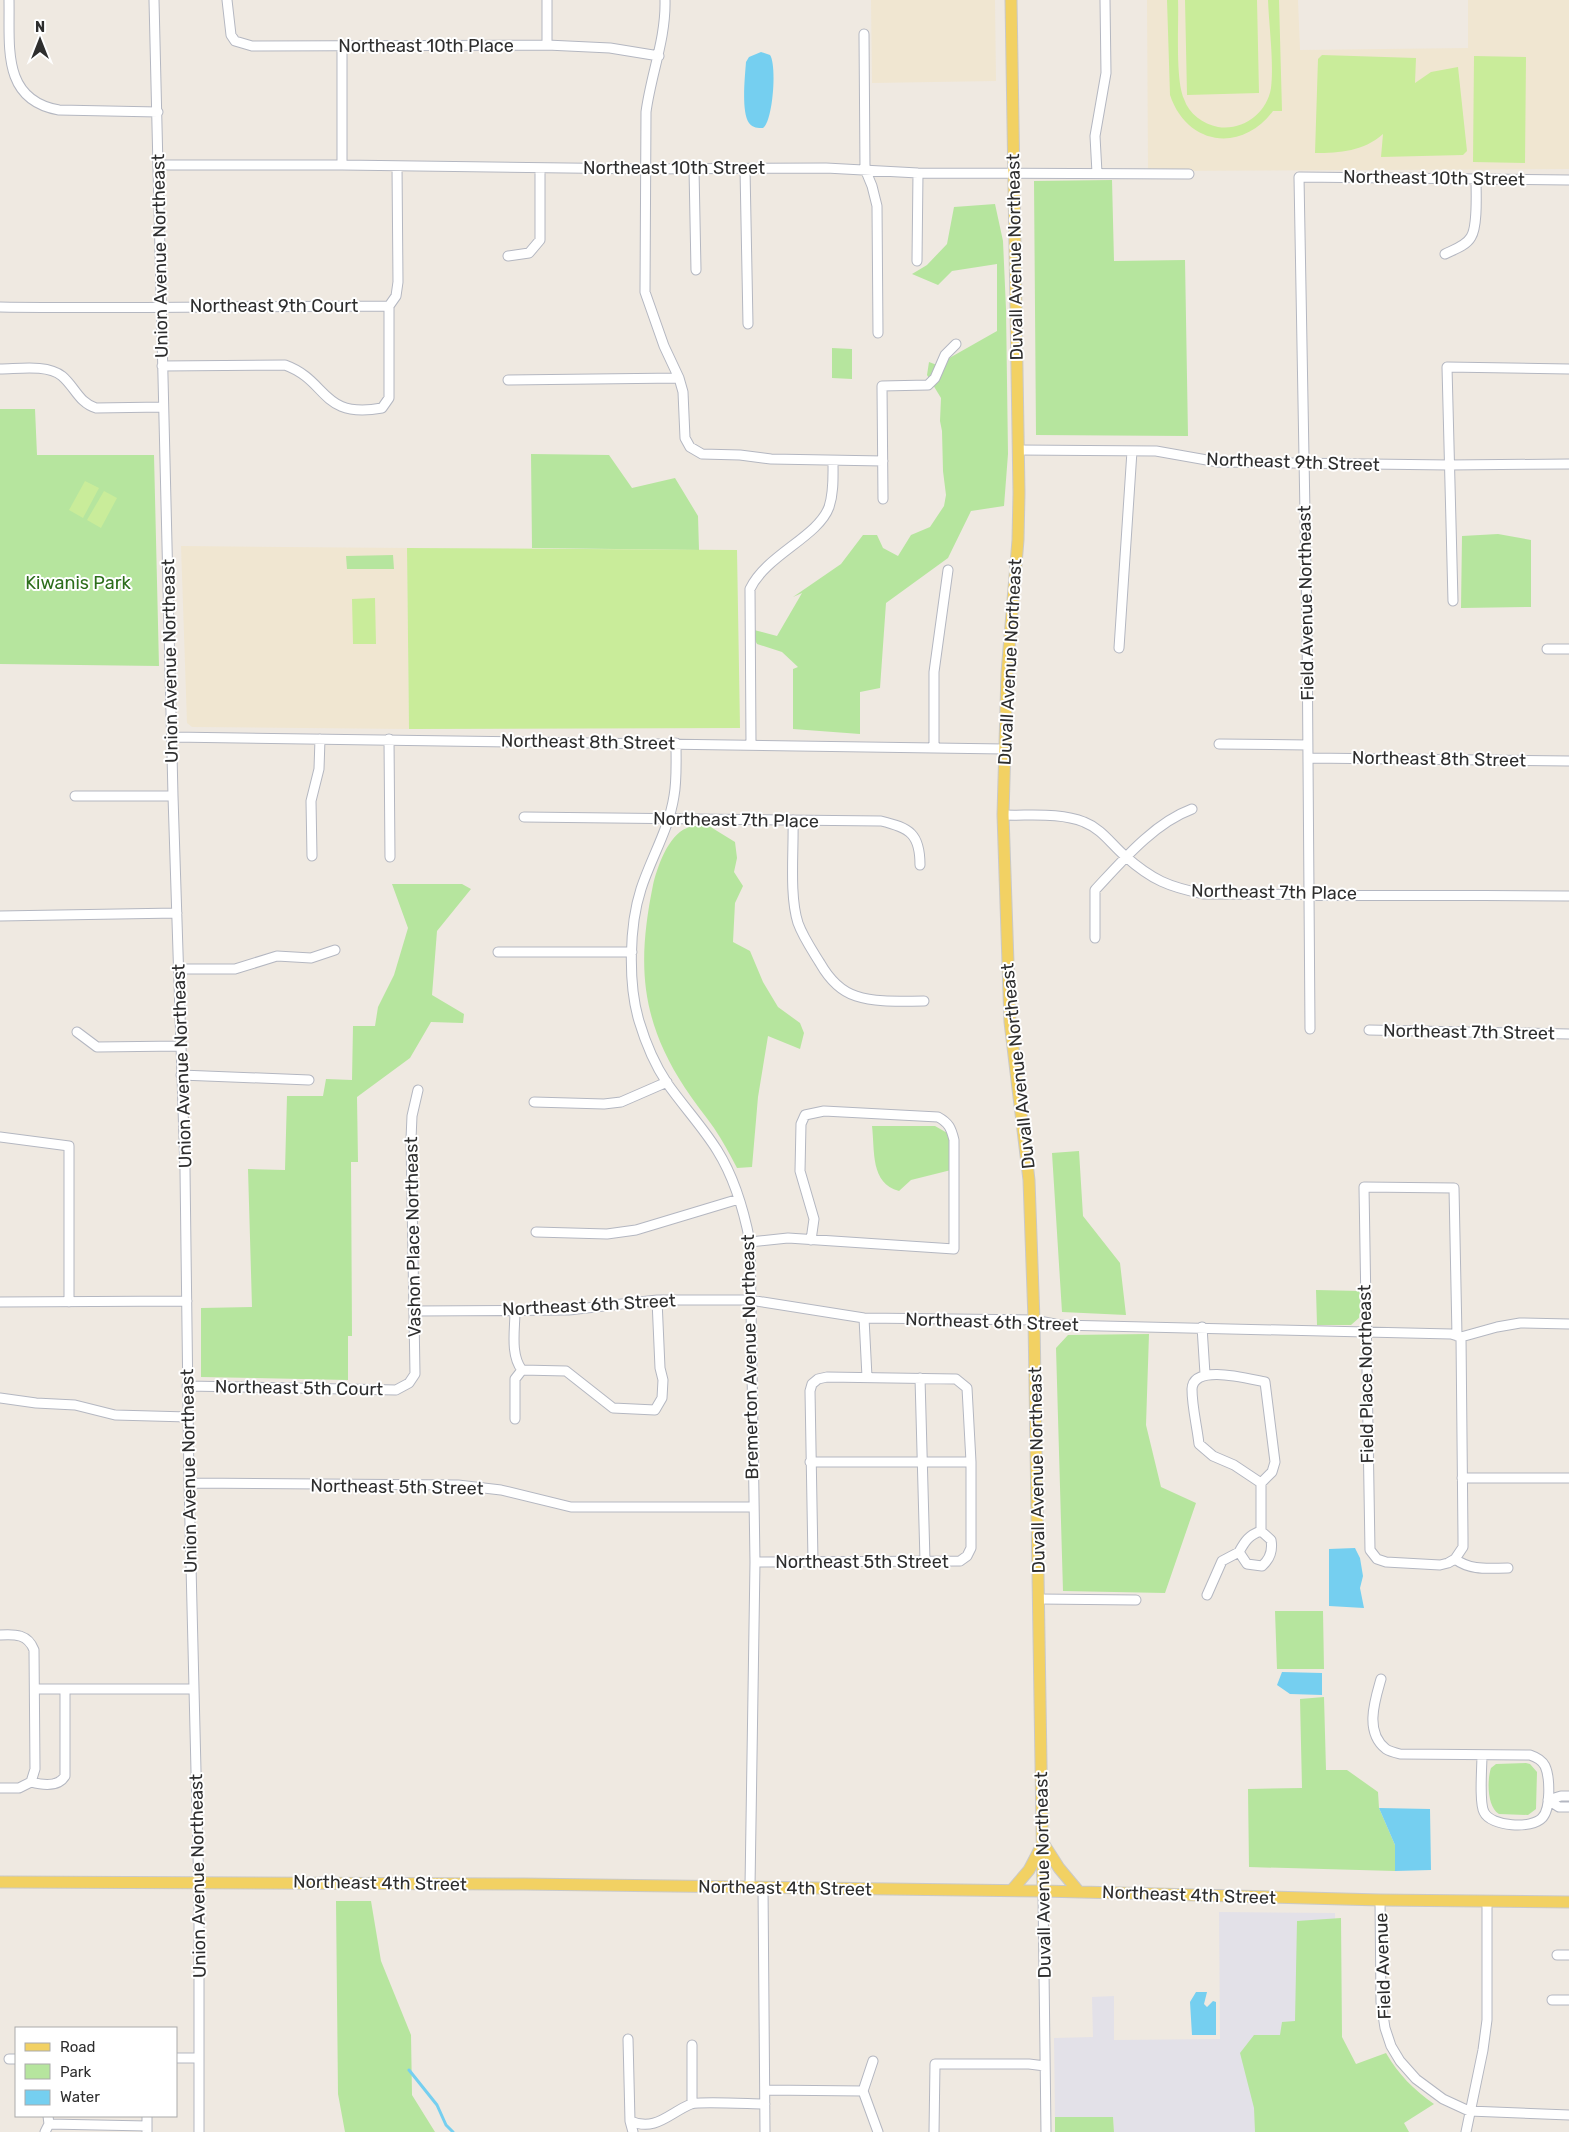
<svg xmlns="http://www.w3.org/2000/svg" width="1569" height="2132" viewBox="0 0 1569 2132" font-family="Rubik,sans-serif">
	<rect width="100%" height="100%" fill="#efe9e1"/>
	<path fill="#e3e1e8" d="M1219,1912L1335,1913L1337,2035H1254L1255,2132H1114L1113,2117H1055L1054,2038L1093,2037L1092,1997L1114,1996V2040L1220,2039Z"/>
	<path fill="#f0e6d1" d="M871,0H995L996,81L872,83Z
		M1147,0H1298L1300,50L1468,48V0H1569V169L1148,171Z
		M181,546L407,548L409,729L192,727L187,723Z"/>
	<path fill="#b6e59e" d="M1112,180L1114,261L1185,260L1188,436L1036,435L1034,181Z
		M995,204L1003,241L1006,309L1008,454L1004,506L971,511L948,558L886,603L880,688L860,692V734L793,729V669L798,667L782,652L757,644L754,638V630L777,636L802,593L793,597L841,564L863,535H877L883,548L898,556L911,535L930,527L944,506L946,495L943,471L942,431L940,421L941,398L927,375L929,362L937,365L997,331V264L952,271L938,285L912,274L927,265L947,244L954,207Z
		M832,348L852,349V379L832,378Z
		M0,409H35L37,455H154L159,666L0,664Z
		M531,454L609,455L632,488L675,478L698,516L699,550L532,548Z
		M1498,534L1531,540V607L1461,608L1462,536Z
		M393,555L394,569H347L346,556Z
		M709,826L735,842L737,858L734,872L743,886L735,903L733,942L750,951L763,982L778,1007L800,1023L804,1033L800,1049L768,1036L758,1097L752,1167L737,1168C730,1155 723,1141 714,1128C705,1115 694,1102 685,1088C640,1019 637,964 653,885C657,868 668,835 687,828C693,825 703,826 709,826Z
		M392,884H462L471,889L437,931L432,995L464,1014L463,1023L431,1022L410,1058L357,1097L358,1162H351L352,1336H348V1380L201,1377V1308L252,1307L248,1169L285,1170L287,1096H323L326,1079L352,1080L353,1026H375L378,1007L394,975L408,928Z
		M872,1126H935L949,1134L951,1170L911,1180L899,1191C870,1183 875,1151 872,1126Z
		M1079,1151L1083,1216L1120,1263L1126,1315L1062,1312L1052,1153Z
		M1316,1290L1360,1291V1317L1351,1325H1317Z
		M1149,1334L1146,1425L1161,1487L1196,1503L1165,1593L1063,1591L1056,1348L1068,1335Z
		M1275,1611H1323L1324,1669H1277Z
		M1324,1697L1326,1770H1347L1378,1792L1379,1808L1395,1845V1871L1249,1867L1248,1789L1302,1788L1300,1699Z
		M1526,1763L1530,1764L1537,1772L1536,1809L1528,1815L1499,1814C1487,1807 1487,1780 1491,1768L1496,1764Z
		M336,1901H371L381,1961L411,2035L412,2095L435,2132H345L338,2094Z
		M1341,1918L1342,2037L1356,2064L1386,2053C1399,2075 1413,2089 1434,2104L1404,2123L1409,2132H1255L1254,2108L1240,2053L1254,2035H1280L1282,2022L1295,2021L1297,1921Z
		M1055,2117H1113L1114,2132H1055Z"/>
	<path fill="#c9ec9a" d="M1167,0H1178C1179,24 1175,79 1184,99C1189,114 1203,124 1218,127C1243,131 1267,113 1271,88C1274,62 1269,27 1268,0H1279L1282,111H1273C1242,153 1187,146 1170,95Z
		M1185,0H1257L1259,93L1187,95Z
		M1322,55L1416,58L1415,83L1431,72L1458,67L1467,151L1463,155L1381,157L1383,134C1364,151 1340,153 1315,153L1318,59Z
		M1474,56L1526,57L1525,163L1473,162Z
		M85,481L99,488L83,518L69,510Z
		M104,491L117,498L101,528L87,520Z
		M407,548L737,550L740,728L409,729Z
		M375,598L376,644H353L352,599Z"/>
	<path fill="#75cff0" d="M761,52L770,55C777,65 773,121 763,128C758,128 753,128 749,123C741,112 745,76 746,62L749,57Z
		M1355,1548L1360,1558L1363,1576L1360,1588L1364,1608L1329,1606V1549Z
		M1282,1672L1322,1673V1695L1290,1694L1277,1685Z
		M1379,1808L1430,1809L1431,1870L1395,1871V1845Z
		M1196,1992H1207L1204,2004L1207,2007L1213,2001L1216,2002V2035H1192L1190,2002Z"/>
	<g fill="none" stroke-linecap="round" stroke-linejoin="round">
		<path stroke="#75cff0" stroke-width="3" d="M409,2070L437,2105L446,2125L453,2132"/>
		<defs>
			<path id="minor" d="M9,0C10,46 1,100 59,110L158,112
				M154,0L173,796L185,1170L189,1483L199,1894V2132
				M227,0L231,35L235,41L252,46L547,45L610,48L659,56
				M665,0C666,39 651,74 646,112L645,292L664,346L679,378L683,392L685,438L690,447L702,454L740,455L771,459L883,461
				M864,34L865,169L872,186L877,206L878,333
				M547,45V0
				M342,47V165
				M158,165H342L645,169L826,168L918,173L1189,174
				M694,169L696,270
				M745,169L748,324
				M1097,173L1095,136L1106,73L1105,0
				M1445,254C1453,250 1466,246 1471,237C1478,226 1476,193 1476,179
				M508,256L529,253L540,240V168
				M917,261L918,173
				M389,306L396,296L398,282L397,166
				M0,307C130,309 259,306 389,306
				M162,366L285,365C329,381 320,419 382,408L389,398V306
				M0,369C18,369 47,364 62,376C75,387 79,403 96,408L163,407
				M508,380L679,378
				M1018,450L1156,451L1218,462L1449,465L1569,464
				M883,499L882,386L928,385L935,378L945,355L956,344
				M1453,601L1447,367L1569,369
				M1119,648L1132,451
				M1547,649H1569
				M172,737L1004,749
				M389,739L390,857
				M676,743C676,761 677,780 674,796C669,829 651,858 641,889C629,926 628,984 639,1021C645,1041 655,1065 667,1083C683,1106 702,1126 717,1150C734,1177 744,1211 750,1242L755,1562L750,1887
				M751,744L750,589C766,555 818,537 829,507C834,492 833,476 833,461
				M1219,744L1308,745
				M934,747V672L948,570
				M1309,758L1569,761
				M75,796H173
				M1003,815C1029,816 1060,812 1084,822C1102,829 1111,844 1125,856C1152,880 1169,887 1204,894L1569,896
				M524,817L881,821C910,828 920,834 920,865
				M793,820C794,850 789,895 798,923C803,937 812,950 820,963C828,977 840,991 856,996C877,1003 902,1001 924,1001
				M312,856L311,801L319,769L320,739
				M0,916L177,913
				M1095,938V890C1122,861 1154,823 1192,809
				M498,952H632
				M178,969H235L277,956L311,958L335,950
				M1310,1029L1307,626L1299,177L1569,180
				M1369,1030L1569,1034
				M77,1032L97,1047L180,1046
				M181,1075L309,1080
				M534,1102L604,1104L621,1102L667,1082
				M0,1137L69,1146V1302
				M536,1232L607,1234L636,1230L739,1199
				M750,1242L788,1238L954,1249V1140C951,1128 949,1123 938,1117L824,1111L805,1115L801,1124L800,1171L814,1219L811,1240
				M0,1302L187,1301
				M415,1311L569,1310L657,1300H750L864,1318L1034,1320L1060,1325L1451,1334L1461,1337L1497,1327L1520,1323L1569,1324
				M515,1311C515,1329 510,1355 522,1370L515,1379V1419
				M864,1318L867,1377
				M1202,1327L1205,1374
				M1457,1336L1454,1188L1364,1187L1370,1550L1377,1559L1386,1562L1440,1565L1448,1563L1455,1559C1471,1571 1489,1568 1508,1568
				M522,1370L566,1371L613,1408L655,1410L662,1398L663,1380L660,1368L657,1300
				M920,1378L925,1561
				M187,1386L396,1390L409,1383L415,1374L411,1139L412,1116L418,1090
				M0,1398L36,1403L75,1405L115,1415L188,1417
				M810,1462H971
				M1462,1478H1569
				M189,1483L458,1485L501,1490L571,1507H753
				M1239,1552C1245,1541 1249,1535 1261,1531V1483L1272,1472L1275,1462L1265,1382C1249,1379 1193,1363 1192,1389C1192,1407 1197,1426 1199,1444L1213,1456L1234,1465L1261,1483
				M1455,1559L1463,1547V1537L1461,1337
				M755,1562L960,1561L967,1556L971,1548V1462L967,1388L956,1379L827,1377L818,1379L812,1384L810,1391L813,1561
				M1207,1595L1222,1561L1239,1552L1247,1564L1262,1566C1270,1559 1273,1551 1271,1540L1261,1531
				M1039,1599L1136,1600
				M0,1635C15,1634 28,1634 34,1650L35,1769L31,1782
				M1381,1679C1375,1700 1364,1732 1386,1749C1389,1751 1396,1753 1400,1754L1530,1755C1536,1757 1542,1760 1545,1766C1550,1777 1551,1809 1542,1818C1532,1829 1491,1827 1484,1812C1479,1802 1482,1767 1482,1755
				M35,1689H194
				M0,1788H19L31,1782C42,1785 58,1788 65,1776V1689
				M1548,1800L1559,1807H1569
				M1548,1800L1561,1796H1569
				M763,1887L765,2132
				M1043,1891L1046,2132
				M1380,1900L1381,2002L1385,2028L1391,2046L1400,2061L1416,2079L1443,2099L1469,2111L1569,2115
				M1557,1955H1569
				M1552,2000H1569
				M628,2039L630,2121L633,2132
				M692,2045V2103
				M176,2058H199
				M9,2059H16
				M873,2061L863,2091L878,2132
				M765,2090L863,2091
				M147,2116V2132
				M630,2121C656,2132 669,2113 691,2104C699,2101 752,2104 765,2104
				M49,2124L147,2126
				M45,2132L49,2124L48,2116
				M934,2132L935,2064H1029L1045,2066
				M1466,2132L1483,2050L1487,2020V1901"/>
			<path id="major" d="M1011,0L1019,493L1018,540L1007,673L1003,815L1010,1022L1029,1180L1034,1320L1043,1891
				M1043,1843L1059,1868L1079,1892
				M0,1882L524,1884L1043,1891L1380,1900L1569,1902
				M1012,1890L1029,1870L1041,1847"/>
		</defs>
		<use href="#minor" stroke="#b4b7c1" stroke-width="11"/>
		<use href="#major" stroke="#c9c9c9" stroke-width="13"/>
		<use href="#minor" stroke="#fff" stroke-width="9"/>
		<use href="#major" stroke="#f2d163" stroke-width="11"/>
	</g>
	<g text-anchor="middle" stroke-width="4" stroke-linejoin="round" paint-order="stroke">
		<g font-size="18" fill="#2e2e2e" stroke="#fff">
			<text x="426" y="52">Northeast 10th Place</text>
			<text x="674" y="174">Northeast 10th Street</text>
			<text transform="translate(1434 178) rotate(1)" y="6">Northeast 10th Street</text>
			<text transform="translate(160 256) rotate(-91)" y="6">Union Avenue Northeast</text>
			<text transform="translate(1015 257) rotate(-91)" y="6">Duvall Avenue Northeast</text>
			<text x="274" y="312">Northeast 9th Court</text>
			<text transform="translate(1293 462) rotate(2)" y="6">Northeast 9th Street</text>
			<text transform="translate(1306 603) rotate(-91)" y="6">Field Avenue Northeast</text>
			<text transform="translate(170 661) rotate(-91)" y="6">Union Avenue Northeast</text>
			<text transform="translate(1010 662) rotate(-87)" y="6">Duvall Avenue Northeast</text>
			<text transform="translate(588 742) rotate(1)" y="6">Northeast 8th Street</text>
			<text transform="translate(1439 759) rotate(1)" y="6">Northeast 8th Street</text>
			<text transform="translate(736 820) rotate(1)" y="6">Northeast 7th Place</text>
			<text transform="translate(1274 892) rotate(1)" y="6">Northeast 7th Place</text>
			<text transform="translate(1469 1032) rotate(1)" y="6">Northeast 7th Street</text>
			<text transform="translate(182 1066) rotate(-92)" y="6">Union Avenue Northeast</text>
			<text transform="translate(1018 1066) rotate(-96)" y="6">Duvall Avenue Northeast</text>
			<text transform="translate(413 1237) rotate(-91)" y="6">Vashon Place Northeast</text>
			<text transform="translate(589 1305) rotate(-3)" y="6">Northeast 6th Street</text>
			<text transform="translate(992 1322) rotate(2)" y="6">Northeast 6th Street</text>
			<text transform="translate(750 1357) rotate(-91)" y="6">Bremerton Avenue Northeast</text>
			<text transform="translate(1366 1374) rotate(-91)" y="6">Field Place Northeast</text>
			<text transform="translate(299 1388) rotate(1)" y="6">Northeast 5th Court</text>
			<text transform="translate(1037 1470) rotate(-91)" y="6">Duvall Avenue Northeast</text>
			<text transform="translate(189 1471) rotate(-91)" y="6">Union Avenue Northeast</text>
			<text transform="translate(397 1487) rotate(1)" y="6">Northeast 5th Street</text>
			<text x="862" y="1568">Northeast 5th Street</text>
			<text transform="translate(1043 1875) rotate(-91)" y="6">Duvall Avenue Northeast</text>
			<text transform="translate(198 1876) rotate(-91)" y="6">Union Avenue Northeast</text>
			<text transform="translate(380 1883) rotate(1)" y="6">Northeast 4th Street</text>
			<text transform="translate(785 1888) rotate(1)" y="6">Northeast 4th Street</text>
			<text transform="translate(1189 1895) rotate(2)" y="6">Northeast 4th Street</text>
			<text transform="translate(1383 1966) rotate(-92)" y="6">Field Avenue</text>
		</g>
		<g font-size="18" fill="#2c6e1b" stroke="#fff">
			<text x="78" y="589">Kiwanis Park</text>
		</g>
	</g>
	<rect x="15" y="2027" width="162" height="90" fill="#ffffff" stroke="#ababab"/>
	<rect x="25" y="2043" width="25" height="8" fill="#f2d163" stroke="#ababab"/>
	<text x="60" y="2052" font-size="15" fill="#2e2e2e">Road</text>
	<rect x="25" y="2064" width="25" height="15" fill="#b6e59e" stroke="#ababab"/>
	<text x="60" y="2077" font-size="15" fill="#2e2e2e">Park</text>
	<rect x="25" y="2090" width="25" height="15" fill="#75cff0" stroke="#ababab"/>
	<text x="60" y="2102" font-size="15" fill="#2e2e2e">Water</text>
	<g transform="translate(40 40)" stroke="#ffffff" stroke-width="4" paint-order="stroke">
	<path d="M0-4L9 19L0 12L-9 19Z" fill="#2e2e2e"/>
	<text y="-8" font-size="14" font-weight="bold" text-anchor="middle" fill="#2e2e2e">N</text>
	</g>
</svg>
